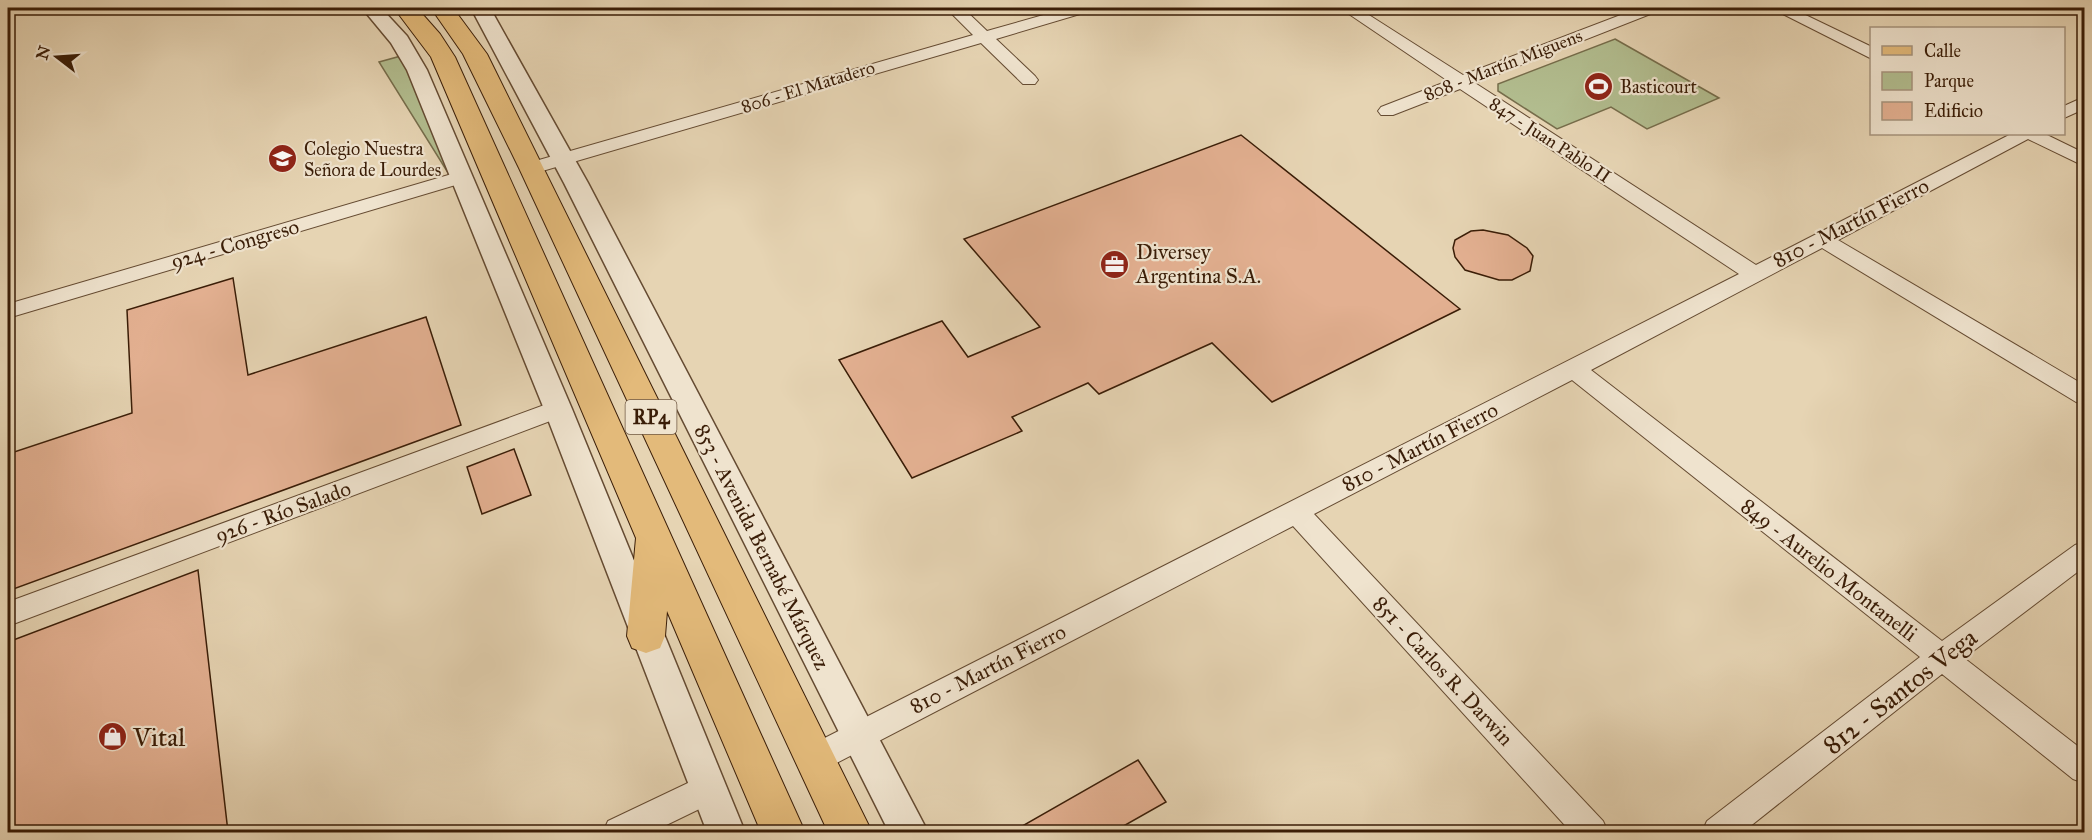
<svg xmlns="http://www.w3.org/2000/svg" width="2092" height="840" viewBox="0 0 2092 840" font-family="'IM FELL Great Primer',serif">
	<rect width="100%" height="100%" fill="#e6d4b3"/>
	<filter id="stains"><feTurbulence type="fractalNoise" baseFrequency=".00333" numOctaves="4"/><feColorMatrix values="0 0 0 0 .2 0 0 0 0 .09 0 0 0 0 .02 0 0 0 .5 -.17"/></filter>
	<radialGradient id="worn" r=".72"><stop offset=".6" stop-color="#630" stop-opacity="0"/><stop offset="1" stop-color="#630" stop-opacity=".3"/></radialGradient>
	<path fill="#b2bd8f" stroke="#766d4b" stroke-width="1.5" d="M1615,39L1719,98L1647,129L1611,107L1557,129L1498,91V84Z
		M401,56L454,174L450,176L379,62Z"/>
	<path fill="#e3b091" stroke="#3a1d07" stroke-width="1.5" d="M1241,135L1460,309L1272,402L1212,343L1099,394L1088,383L1012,417L1022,431L912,478L839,360L942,321L968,357L1040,327L964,239Z
		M1483,230L1508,235L1527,248L1533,256L1530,271L1512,280H1499L1465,270L1455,257L1453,248L1455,240L1471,231Z
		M233,278L248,375L426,317L461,425L8,591V454L132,413L127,310Z
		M514,449L531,495L482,514L467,467Z
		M198,570L228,832H8V642Z
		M1138,760L1166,802L1113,832H1012Z"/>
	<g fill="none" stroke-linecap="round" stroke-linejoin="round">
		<defs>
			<path id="minor" d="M551,8H632L624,13H559Z
				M946,8H963L987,31L1068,8H1092L1090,11L996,39L1035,76L1038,80L1035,84H1023L981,43L539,172L532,174L522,168L525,164L973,35Z
				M1340,8H1358L1463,75L1639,8H1660L1658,11L1475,83L1756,265L2011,134H2045L2084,153V166L2028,139L1838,240L2084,385V404L2076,402L1822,248L1591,370L1942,641L2075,545L2084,542V567L1964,658L2084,751V783L2073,779L1942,674L1743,832H1702L1707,821L1920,657L1572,380L1314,514L1603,821L1608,832H1571L1293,526L825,769L814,773L803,769L799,759L803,749L1739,274L1460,89L1393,115H1381L1378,111L1381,107L1448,81Z
				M1771,8H1791L1872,47V59Z
				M2084,97V109L2064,118V106Z
				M462,171L472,177L469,181L8,318V304Z
				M558,400L566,403L570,409L566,415L8,626V602Z
				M709,773L720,777L725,788L720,799L652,832H603L608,821Z"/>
			<path id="tertiary" d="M362,8H381L407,36L427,70L572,409L745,832H707L544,409L407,70L391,43Z
				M471,8H490L588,183L928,832H889L564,183Z"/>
			<path id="primary" d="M394,8H417L440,34L455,57L805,832H761L667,611L665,636L660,648L646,653L632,648L627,636L636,538L431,57Z
				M431,8H453L487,54L872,832H828L519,168L463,54Z"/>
		</defs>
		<use href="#minor" stroke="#654b32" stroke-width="2"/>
		<use href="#tertiary" stroke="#654b32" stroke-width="3"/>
		<use href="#primary" stroke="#3a1d07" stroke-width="2"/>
		<use href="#minor" fill="#efe3ce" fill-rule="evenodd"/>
		<use href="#tertiary" fill="#efe3ce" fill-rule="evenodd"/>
		<use href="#primary" fill="#e3ba7a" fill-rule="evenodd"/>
	</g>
	<defs>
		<symbol id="stadium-disc" viewBox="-11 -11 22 22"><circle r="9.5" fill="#8f2418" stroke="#efe3ce"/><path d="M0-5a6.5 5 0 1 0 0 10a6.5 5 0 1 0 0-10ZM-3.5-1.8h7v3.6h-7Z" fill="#fff"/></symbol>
		<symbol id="school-disc" viewBox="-11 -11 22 22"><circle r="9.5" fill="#8f2418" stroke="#efe3ce"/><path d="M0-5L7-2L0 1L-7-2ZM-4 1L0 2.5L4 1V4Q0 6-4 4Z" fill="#fff"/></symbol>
		<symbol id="office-disc" viewBox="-11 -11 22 22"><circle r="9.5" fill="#8f2418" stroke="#efe3ce"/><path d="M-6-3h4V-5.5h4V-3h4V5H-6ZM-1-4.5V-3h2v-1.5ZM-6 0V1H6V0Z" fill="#fff"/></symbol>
		<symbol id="shop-disc" viewBox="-11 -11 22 22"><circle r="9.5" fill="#8f2418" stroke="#efe3ce"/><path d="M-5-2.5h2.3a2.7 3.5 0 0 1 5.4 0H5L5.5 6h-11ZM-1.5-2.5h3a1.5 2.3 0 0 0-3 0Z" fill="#fff"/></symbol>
	</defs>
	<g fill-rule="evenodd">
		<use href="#stadium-disc" x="1582" y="70" width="33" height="33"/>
		<use href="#school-disc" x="266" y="142" width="33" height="33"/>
		<use href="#office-disc" x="1098" y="248" width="33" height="33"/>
		<use href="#shop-disc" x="96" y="720" width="33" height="33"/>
	</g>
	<g text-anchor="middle" stroke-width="4.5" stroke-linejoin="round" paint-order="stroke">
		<g font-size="18" fill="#3a1d07" stroke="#efe3ce">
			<text transform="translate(1503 65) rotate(-21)" y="6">808 - Martín Miguens</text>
			<text transform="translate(808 87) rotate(-17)" y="6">806 - El Matadero</text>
			<text transform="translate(1550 140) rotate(33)" y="6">847 - Juan Pablo II</text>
		</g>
		<g font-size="18" fill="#3a1d07" stroke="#efe3ce" text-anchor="start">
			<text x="1620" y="93">Basticourt</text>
			<text x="304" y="155">Colegio Nuestra<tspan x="304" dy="21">Señora de Lourdes</tspan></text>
		</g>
		<rect fill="#efe3ce" stroke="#705843" stroke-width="1.5" x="625.5" y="400" width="51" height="34" rx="4.5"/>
		<g font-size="20" font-weight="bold" fill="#3a1d07">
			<text x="651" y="424">RP4</text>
		</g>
		<g font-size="21" fill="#3a1d07" stroke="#efe3ce">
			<text transform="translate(1851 223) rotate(-27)" y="7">810 - Martín Fierro</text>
			<text transform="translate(235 244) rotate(-16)" y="7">924 - Congreso</text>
			<text transform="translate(1420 447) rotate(-27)" y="7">810 - Martín Fierro</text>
			<text transform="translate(283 512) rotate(-20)" y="7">926 - Río Salado</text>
			<text transform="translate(762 547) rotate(63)" y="7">853 - Avenida Bernabé Márquez</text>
			<text transform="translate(1829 570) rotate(38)" y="7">849 - Aurelio Montanelli</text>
			<text transform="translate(988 669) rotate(-27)" y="7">810 - Martín Fierro</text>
			<text transform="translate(1443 671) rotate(47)" y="7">851 - Carlos R. Darwin</text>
		</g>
		<g font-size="21" fill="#3a1d07" stroke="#efe3ce" text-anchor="start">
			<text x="1136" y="259">Diversey<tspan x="1136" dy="24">Argentina S.A.</tspan></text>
		</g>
		<g font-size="26" fill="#3a1d07" stroke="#efe3ce">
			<text transform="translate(1900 691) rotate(-38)" y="9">812 - Santos Vega</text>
		</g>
		<g font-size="26" fill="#3a1d07" stroke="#efe3ce" text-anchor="start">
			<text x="133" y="746">Vital</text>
		</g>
	</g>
	<rect width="2092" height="840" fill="none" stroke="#e6d4b3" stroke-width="30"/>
	<rect x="9" y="9" width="2074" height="822" fill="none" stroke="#3a1d07" stroke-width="3"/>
	<rect x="15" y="15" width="2062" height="810" fill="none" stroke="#3a1d07" stroke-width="1.5"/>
	<rect x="1870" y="27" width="195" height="108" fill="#efe3ce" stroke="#a7947e" stroke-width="1.5"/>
	<rect x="1882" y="46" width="30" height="9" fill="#e3ba7a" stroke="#a7947e" stroke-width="1.5"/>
	<text x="1924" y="57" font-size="18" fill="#3a1d07">Calle</text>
	<rect x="1882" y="72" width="30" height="18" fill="#b2bd8f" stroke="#a7947e" stroke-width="1.5"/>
	<text x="1924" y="87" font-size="18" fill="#3a1d07">Parque</text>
	<rect x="1882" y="102" width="30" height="18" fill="#e3b091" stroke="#a7947e" stroke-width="1.5"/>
	<text x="1924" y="117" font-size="18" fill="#3a1d07">Edificio</text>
	<g transform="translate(57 57) rotate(287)" stroke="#efe3ce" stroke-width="4.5" paint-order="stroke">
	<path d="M0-4.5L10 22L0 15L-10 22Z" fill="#3a1d07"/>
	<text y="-9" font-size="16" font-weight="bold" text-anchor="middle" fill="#3a1d07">N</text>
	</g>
	<rect width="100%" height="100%" filter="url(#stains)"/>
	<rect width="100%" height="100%" fill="url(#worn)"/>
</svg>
